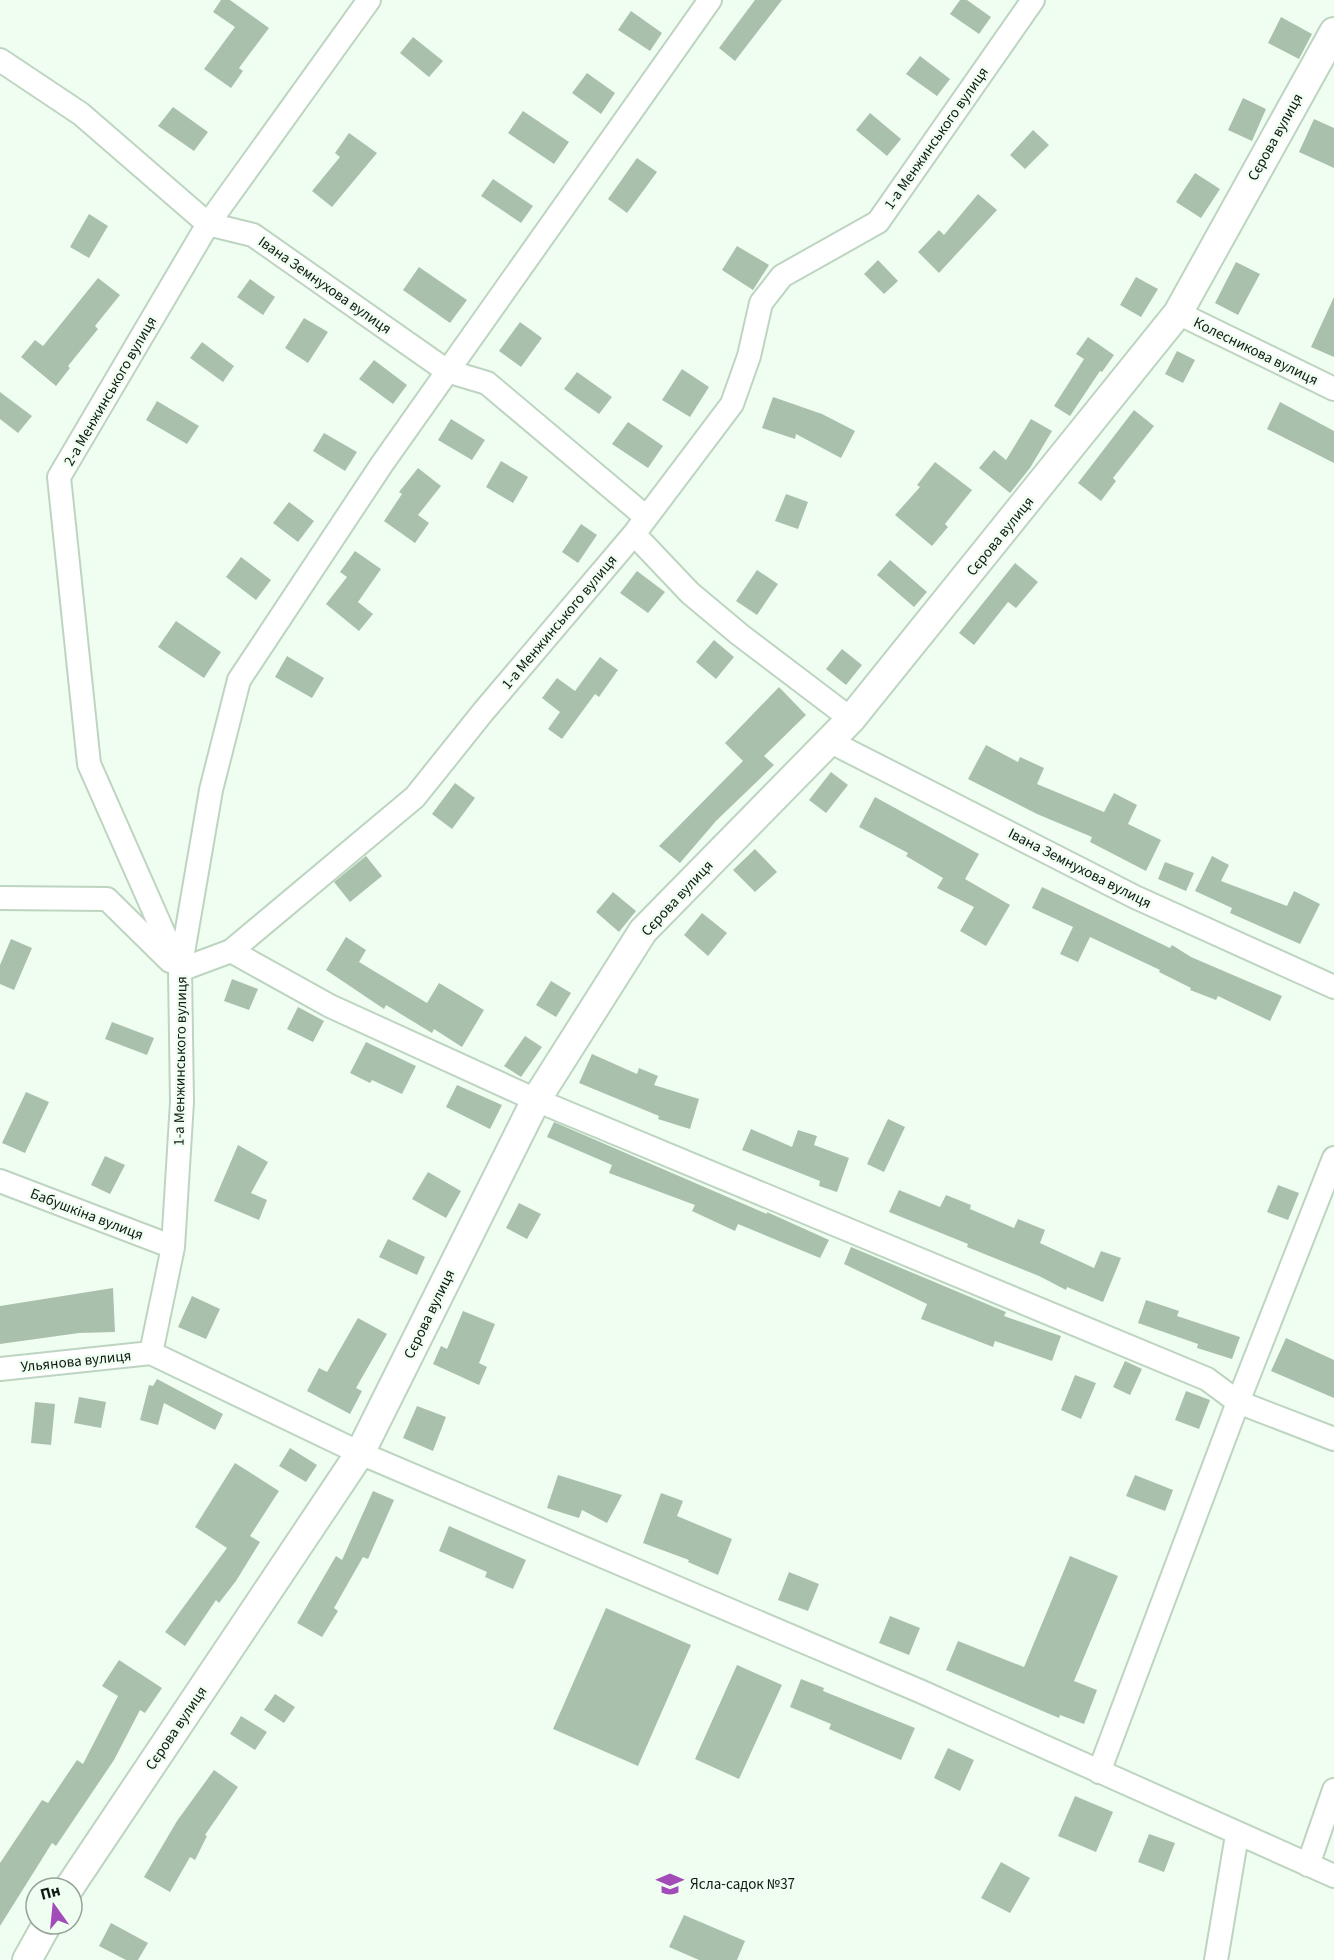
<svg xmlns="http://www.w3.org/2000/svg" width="1334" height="1960" viewBox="0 0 1334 1960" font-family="'Source Sans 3',sans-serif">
	<rect width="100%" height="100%" fill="#effef1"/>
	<path fill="#a9c1ac" d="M221,0H230L269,28L239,68L243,71L231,88L204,69L235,27L213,12Z
		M755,0H782L735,61L719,48Z
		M960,0H967L991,17L979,34L950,14Z
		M631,11L662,33L650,51L618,30Z
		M1281,17L1312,34L1299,59L1268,43Z
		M413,37L443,61L429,77L400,53Z
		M920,56L950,79L937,96L906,74Z
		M587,73L615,93L601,114L572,93Z
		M1243,98L1266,109L1252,141L1228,130Z
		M173,107L208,132L194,151L158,126Z
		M523,111L569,142L554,164L508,133Z
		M870,113L901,139L887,156L856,130Z
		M1314,119L1334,128V168L1299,152Z
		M1033,130L1049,145L1025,169L1010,155Z
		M349,133L377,153L332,207L312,191L340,157L335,153Z
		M637,158L657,172L627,213L608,199Z
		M1195,173L1220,189L1201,218L1176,202Z
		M493,179L533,206L521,223L481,196Z
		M978,194L997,210L939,273L918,252L939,230L944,235Z
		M89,214L108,226L89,258L70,247Z
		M737,246L769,265L753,290L722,270Z
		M878,260L898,281L884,294L864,274Z
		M1236,262L1260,274L1238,315L1215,303Z
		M419,267L467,300L450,323L403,290Z
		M1136,277L1158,289L1141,317L1120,305Z
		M98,278L120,295L95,326L98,329L68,366L70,368L56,386L21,357L35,340L43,346Z
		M250,279L275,297L263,315L237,297Z
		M1334,297V357L1311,347Z
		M304,318L328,332L308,363L285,348Z
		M520,322L542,338L521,367L499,351Z
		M1088,337L1114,355L1102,372L1100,371L1070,416L1054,406L1084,359L1076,354Z
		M202,342L234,366L223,382L190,358Z
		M1177,351L1195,360L1183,383L1165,374Z
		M374,360L407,385L393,404L359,379Z
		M682,369L709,387L690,417L662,400Z
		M577,372L612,397L599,414L564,389Z
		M0,392L32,416L18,433L0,419Z
		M773,397L822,414L855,431L841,458L796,434L795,439L762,428Z
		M157,401L199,426L187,444L146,420Z
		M1280,402L1334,431V463L1267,429Z
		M1134,410L1154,426L1113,478L1116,481L1101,501L1078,483Z
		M451,419L485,440L472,460L438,440Z
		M1031,419L1052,431L1030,468L1010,493L979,468L994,450L1006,460Z
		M628,422L663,446L648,468L612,444Z
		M324,433L357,452L345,471L313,451Z
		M501,461L528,477L513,503L486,487Z
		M935,462L972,490L945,524L948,527L932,546L895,515L920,487L917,485Z
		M418,468L441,486L418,515L429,523L415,543L384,521L402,494L399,492Z
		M786,494L808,502L798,529L775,521Z
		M289,502L314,521L298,542L273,523Z
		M581,524L597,535L578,563L562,552Z
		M355,551L381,569L358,602L373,614L359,631L326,604L347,577L340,572Z
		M241,557L271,580L256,600L226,577Z
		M890,560L927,592L914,607L877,575Z
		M1015,563L1038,582L1016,608L1008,602L974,645L959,633Z
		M757,570L778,584L757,615L736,601Z
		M637,571L665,592L648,613L620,593Z
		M176,621L221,652L204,678L158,647Z
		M714,640L734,657L716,679L696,662Z
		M842,649L862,665L846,685L826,669Z
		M287,656L324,678L312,698L275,677Z
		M600,657L618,670L599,697L595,694L562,739L548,729L560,712L542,698L557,678L575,691Z
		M779,687L806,715L764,756L774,765L716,821L680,863L659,846L743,761L725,743Z
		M986,745L1018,762L1020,757L1044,768L1037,784L1104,812L1114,793L1137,805L1128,824L1161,840L1146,871L1090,842L1092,837L1037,814L968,779Z
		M831,772L848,785L826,813L809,800Z
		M455,783L475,798L452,829L432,814Z
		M875,797L979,854L965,879L1010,905L986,946L960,931L974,907L937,888L943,878L906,856L908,853L859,827Z
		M755,849L777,872L755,892L733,870Z
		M366,856L382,876L350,902L334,882Z
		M1212,856L1229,865L1221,881L1287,906L1294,891L1320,904L1300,944L1230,913L1232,908L1195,891Z
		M1165,862L1194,873L1186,891L1158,879Z
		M1042,887L1170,948L1172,945L1191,957L1282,996L1270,1021L1218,996L1216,1000L1190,990L1191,988L1159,972L1160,970L1090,937L1078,962L1060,954L1073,927L1032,908Z
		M613,892L636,911L619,932L596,912Z
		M702,913L727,933L708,956L684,935Z
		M346,937L366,950L359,962L427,1003L439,983L484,1010L462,1047L434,1029L432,1033L386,1005L384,1009L326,970Z
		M11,939L32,948L14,990L0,984V965Z
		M232,979L258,989L249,1010L224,1001Z
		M551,981L571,993L556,1017L536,1005Z
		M298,1007L324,1021L313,1042L287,1029Z
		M112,1022L154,1038L147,1055L105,1039Z
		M525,1036L542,1047L521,1077L504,1066Z
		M366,1042L416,1066L402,1094L372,1080L370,1083L350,1073Z
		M592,1054L637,1074L639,1068L658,1076L654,1085L699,1099L690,1129L658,1119L659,1116L579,1083Z
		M457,1085L502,1105L490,1129L446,1107Z
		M26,1092L49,1102L25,1153L2,1143Z
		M888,1119L905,1127L884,1172L867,1164Z
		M554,1122L767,1214V1212L829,1240L820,1258L738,1224L735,1231L692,1211L695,1205L609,1173L612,1165L547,1137Z
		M751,1129L792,1147L798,1130L817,1136L814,1145L849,1158L837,1192L819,1186L820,1181L742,1150Z
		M238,1145L268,1162L251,1193L267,1200L259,1220L214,1201Z
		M105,1156L125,1165L110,1194L91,1185Z
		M428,1172L461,1191L446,1218L412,1199Z
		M1278,1185L1299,1193L1288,1220L1267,1212Z
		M899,1190L940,1207L946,1195L971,1205L970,1209L1014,1228L1018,1219L1045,1230L1040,1243L1094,1268L1101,1251L1121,1258L1103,1302L1067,1287L1066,1290L1039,1276L967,1247L968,1244L889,1212Z
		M519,1203L541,1214L527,1239L506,1228Z
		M388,1239L425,1257L417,1275L379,1257Z
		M851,1247L1006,1312L1004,1316L1061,1336L1052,1361L995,1341L993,1347L921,1319L927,1304L844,1264Z
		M113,1288L115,1332L79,1333L0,1344V1306Z
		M192,1296L220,1309L206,1339L178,1327Z
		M1146,1300L1179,1311L1177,1316L1240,1337L1232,1359L1197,1348L1198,1344L1138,1323Z
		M463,1311L495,1324L479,1363L487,1367L479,1385L433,1364L441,1346L447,1349Z
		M358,1318L387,1334L356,1388L362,1391L350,1414L307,1391L319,1368L327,1372Z
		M1286,1338L1334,1360V1398L1271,1371Z
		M1125,1361L1142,1369L1130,1395L1113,1387Z
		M1075,1375L1096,1383L1081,1419L1061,1410Z
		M157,1379L223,1414L215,1430L164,1403L158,1425L140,1420L149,1385L153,1386Z
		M1186,1391L1210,1400L1199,1429L1175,1420Z
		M79,1397L106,1402L101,1428L74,1423Z
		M35,1402L55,1404L51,1445L31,1443Z
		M417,1406L446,1417L433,1451L403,1438Z
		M290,1448L317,1465L306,1482L279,1466Z
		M235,1463L279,1491L250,1536L260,1542L236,1581L219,1603L216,1600L185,1646L165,1632L227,1548L195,1527Z
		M558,1475L622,1495L607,1523L582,1510L579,1518L547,1508Z
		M1135,1475L1173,1490L1165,1511L1126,1496Z
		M373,1491L394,1500L368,1559L363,1557L334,1608L338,1611L322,1637L297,1623L336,1556L342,1560Z
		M661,1493L683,1501L677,1516L732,1539L718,1575L688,1562L689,1560L643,1543Z
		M449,1526L526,1560L513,1589L485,1577L487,1572L439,1551Z
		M1070,1556L1118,1576L1074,1681L1097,1690L1084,1724L1060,1715L1059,1718L946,1670L958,1641L1024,1667Z
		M789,1572L819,1584L808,1611L778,1600Z
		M606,1608L691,1645L638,1766L553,1729Z
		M890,1616L920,1628L909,1655L879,1643Z
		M119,1660L162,1688L145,1713L140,1710L114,1760L56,1846L52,1843L0,1926V1863L42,1800L48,1803L77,1760L83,1764L118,1696L102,1686Z
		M737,1665L782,1685L739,1779L695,1759Z
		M801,1679L824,1688L823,1691L915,1728L901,1760L829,1729L831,1724L790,1707Z
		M275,1694L295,1707L284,1723L264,1710Z
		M241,1716L267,1732L255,1750L230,1734Z
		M948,1748L974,1760L960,1791L934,1778Z
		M214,1770L238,1787L205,1835L207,1836L195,1860L190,1857L170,1892L144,1877L177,1821Z
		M1075,1796L1113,1812L1096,1852L1058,1836Z
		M1149,1834L1175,1843L1164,1872L1138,1862Z
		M1001,1862L1030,1878L1010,1913L981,1898Z
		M684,1915L745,1941L737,1960H699L669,1947Z
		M111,1923L148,1943L138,1960H126L99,1946Z"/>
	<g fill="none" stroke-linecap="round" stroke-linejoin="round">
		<defs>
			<path id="minor" d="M1033,0L878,222L782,276L761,303L749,356L732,404L634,534L483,712L415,797L231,951L180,970L182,1102L173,1247L151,1353L360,1453L922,1692L1334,1876
				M0,60L81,114L208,224L253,235L447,371L487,383L646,517
				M1178,313L1334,389
				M634,534L690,593L739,634L851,719
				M829,741L1135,897L1334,987
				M0,898L107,899L170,961
				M231,951L330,1006L536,1100L1207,1379L1238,1402L1334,1439
				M180,970L211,790L239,680L382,464L710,0
				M180,970L89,764L59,477L208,224L369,0
				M0,1181L173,1247
				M0,1369L151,1353
				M1099,1772L1238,1402L1334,1158
				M1308,1865L1334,1790
				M1216,1960L1237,1835"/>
			<path id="tertiary" d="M69,1888L360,1453L536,1100L643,931L851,719L1178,313L1334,32
				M27,1960L47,1924"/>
		</defs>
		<use href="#minor" stroke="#bdd5c0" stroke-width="26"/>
		<use href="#tertiary" stroke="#bdd5c0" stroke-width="32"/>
		<use href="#minor" stroke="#fff" stroke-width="22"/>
		<use href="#tertiary" stroke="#fff" stroke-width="28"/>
	</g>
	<defs>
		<symbol id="school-bare" viewBox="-9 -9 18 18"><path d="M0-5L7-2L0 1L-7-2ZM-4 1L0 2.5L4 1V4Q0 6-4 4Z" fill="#a24cb9" stroke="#effef1" stroke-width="2.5" paint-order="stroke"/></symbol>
	</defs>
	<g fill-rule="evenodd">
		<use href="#school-bare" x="651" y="1865" width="38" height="38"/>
	</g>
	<g text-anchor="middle" stroke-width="5" stroke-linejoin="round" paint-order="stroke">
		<g font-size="15" fill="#111a12" stroke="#effef1">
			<text transform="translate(1275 137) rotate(-61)" y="5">Сєрова вулиця</text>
			<text transform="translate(936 138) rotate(-55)" y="5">1-а Менжинського вулиця</text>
			<text transform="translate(325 285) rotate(35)" y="5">Івана Земнухова вулиця</text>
			<text transform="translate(1256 351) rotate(26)" y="5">Колесникова вулиця</text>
			<text transform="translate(110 391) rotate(-60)" y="5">2-а Менжинського вулиця</text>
			<text transform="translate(1000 536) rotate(-51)" y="5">Сєрова вулиця</text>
			<text transform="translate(559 622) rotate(-50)" y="5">1-а Менжинського вулиця</text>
			<text transform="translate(1080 868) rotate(27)" y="5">Івана Земнухова вулиця</text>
			<text transform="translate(677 898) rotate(-47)" y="5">Сєрова вулиця</text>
			<text transform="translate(180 1061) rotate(-89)" y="5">1-а Менжинського вулиця</text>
			<text transform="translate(87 1214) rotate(21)" y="5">Бабушкіна вулиця</text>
			<text transform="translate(429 1314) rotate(-64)" y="5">Сєрова вулиця</text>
			<text transform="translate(76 1361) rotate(-6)" y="5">Ульянова вулиця</text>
			<text transform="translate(176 1728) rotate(-56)" y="5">Сєрова вулиця</text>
		</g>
		<g font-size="15" fill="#111a12" stroke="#effef1" text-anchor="start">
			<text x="690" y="1889">Ясла-садок №37</text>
		</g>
	</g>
	<g transform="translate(54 1906) rotate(345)"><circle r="28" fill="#effef1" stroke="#96a398" stroke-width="1.5"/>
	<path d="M0-4.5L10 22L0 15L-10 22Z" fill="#a24cb9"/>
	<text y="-9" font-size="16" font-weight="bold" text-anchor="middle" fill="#111a12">Пн</text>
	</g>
</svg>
